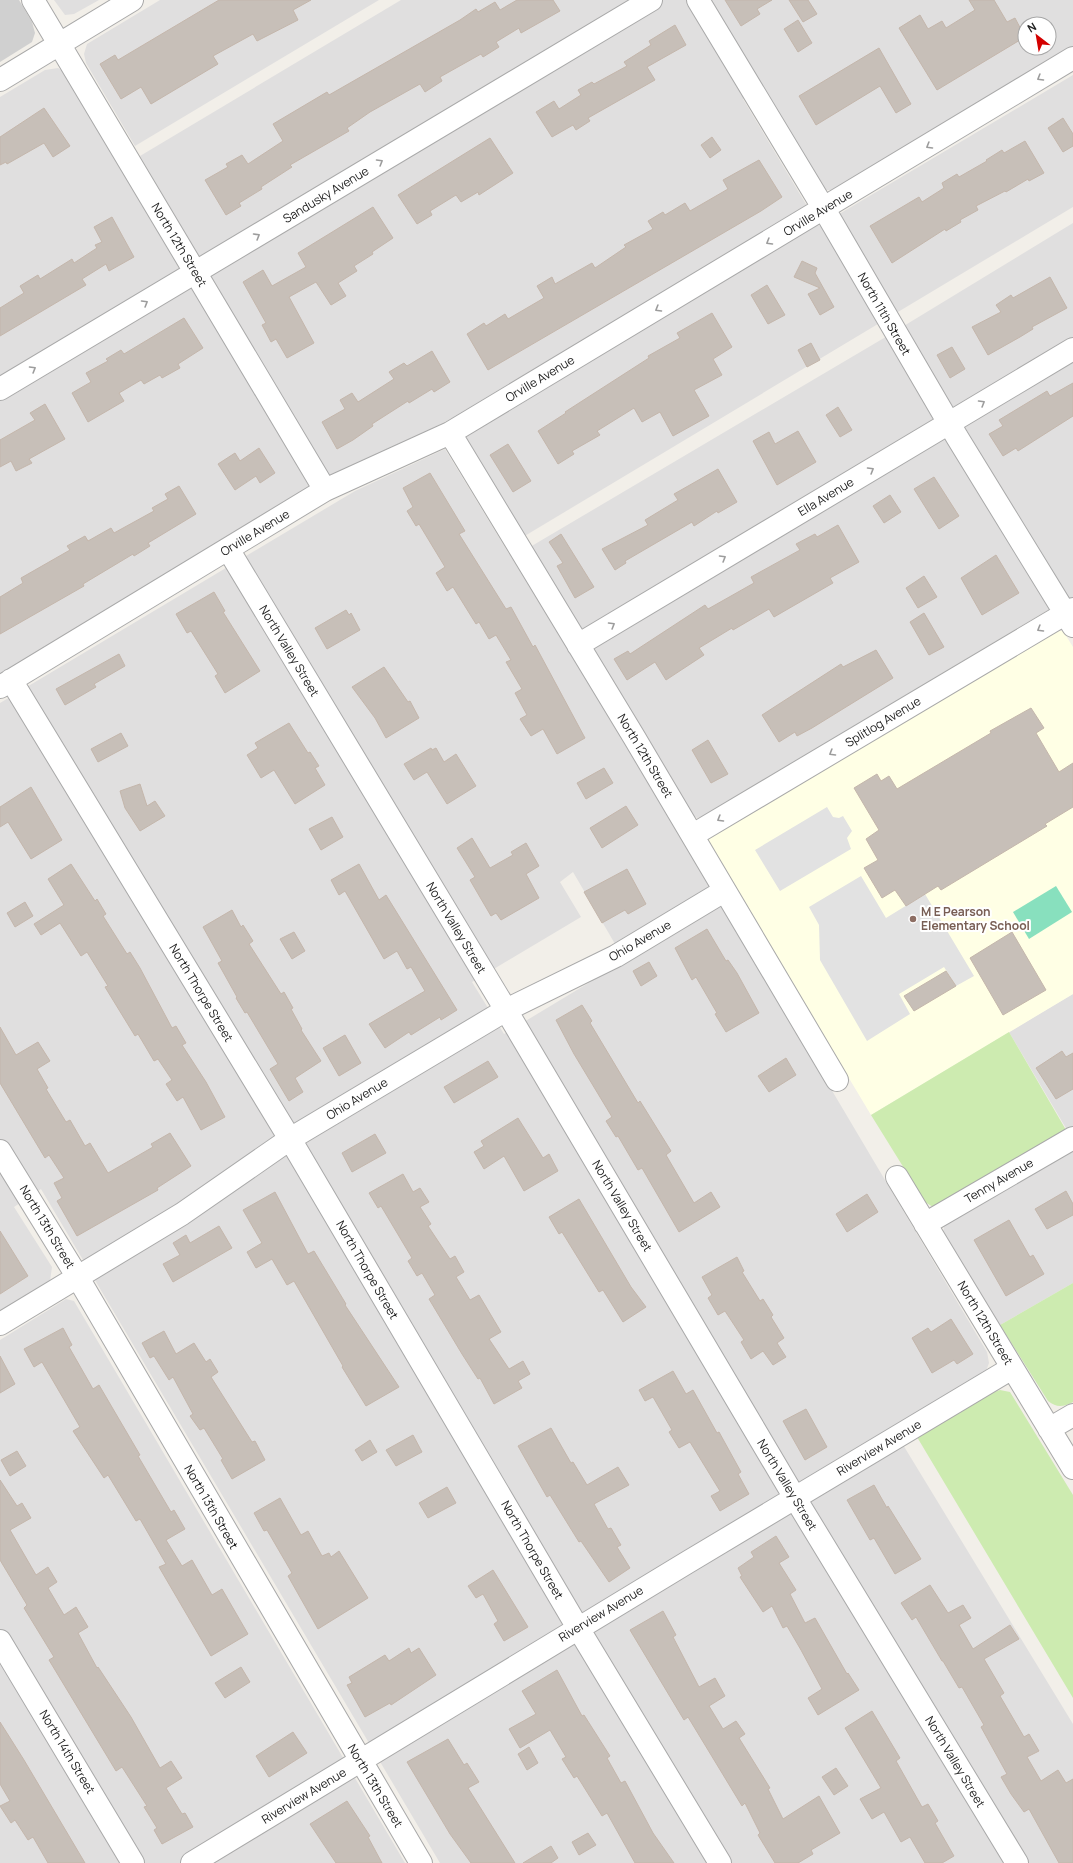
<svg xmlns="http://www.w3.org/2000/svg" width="1073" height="1863" viewBox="0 0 1073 1863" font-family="Manrope,sans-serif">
	<rect width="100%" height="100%" fill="#f2efe9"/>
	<path fill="#e0dfdf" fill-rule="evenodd" d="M54,0H99L74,14L65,15Z
		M160,0H379L135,146L86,63L84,54L87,44Z
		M401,0H1073V49L834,190H825L762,87L743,99L819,226L1073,75V207L523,537L452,418L426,432L335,475H329L323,471L140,156ZM1025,24H1049V48H1025Z
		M58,68L67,73L310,488L0,677V97L45,70Z
		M1073,223V606L1068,598L706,815L697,818L690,813L530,547L884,338Z
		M445,449L668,814L987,1352L989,1363L986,1371L894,1430L1073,1724V1863H440L41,1189L14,1207L52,1267L50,1281L0,1311V703L355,491ZM573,872L625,961L504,1034L472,982L581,917L560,882Z
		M1073,994V1140L1009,1032Z
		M1073,1148V1283L1000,1325L943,1232L945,1223Z
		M66,1299L74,1301L405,1863H0V1340Z"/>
	<path fill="#ffffe5" d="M1059,631H1063L1073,647V994L871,1115L709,844L708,841L712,835L1055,632Z"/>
	<path fill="#d0d0d0" d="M0,0H19L32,22L35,33L32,42L0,62Z"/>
	<path fill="#cdebb0" d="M1009,1032L1066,1130L933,1207L925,1202L871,1115Z
		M1073,1283V1402C1063,1407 1057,1408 1048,1401L1000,1325Z
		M1000,1390L1010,1392L1073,1495V1698L917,1437L991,1393Z"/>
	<path fill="#88e0be" d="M1056,886L1072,912L1029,939L1013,912Z"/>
	<path fill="#e2e2e2" d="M827,807L833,817L839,818L843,816L852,831L847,838L851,849L780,891L755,850Z
		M861,876L886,918L925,894L974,976L956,986L944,967L899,994L910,1014L867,1041L820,960L819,925L809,907Z"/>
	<path fill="#c7bfb8" stroke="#c4b6ab" d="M219,0H311L293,10L298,20L257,41L253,34L213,56L218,64L151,104L141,87L121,99L100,64L115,55L118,60Z
		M517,0H553L560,11L521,33L519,28L496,42L499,47L483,57L481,54L440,77L442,81L425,92L420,84L370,112L347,128L349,131L290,165L292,167L261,187L262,189L239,203L241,206L226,215L205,180L228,167L226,164L242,155L248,164L283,141L273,124L327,92L329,95L460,20L476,9L478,12L495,2L500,10Z
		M725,0H772L757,9L760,14L741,26Z
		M789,0H808L817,14L803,22Z
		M969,0H994L1007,22L1015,18L1025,37L937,90L899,28L920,15L928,29L942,21L946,28L975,10Z
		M798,20L812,43L798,52L784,29Z
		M675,25L686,45L647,67L655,80L588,118L590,121L576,130L573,125L552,137L536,112L554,101L559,109L581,95L578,90L592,82L594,84L627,66L624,62L651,45L649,41Z
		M879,48L911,104L896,113L880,86L816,125L799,96Z
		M44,108L70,146L53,157L44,143L7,164L6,162L0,165V137Z
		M1063,118L1073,134V146L1063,152L1048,128Z
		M712,137L721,150L710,158L701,145Z
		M490,138L513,173L479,195L478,192L461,202L456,195L430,211L432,215L417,224L398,195Z
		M1025,141L1044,173L1029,181L1028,179L1006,192L1005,191L976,206L978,210L960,220L961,222L946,231L945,229L892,263L870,226L919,197L922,202L944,188L942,183L957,174L959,177L987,161L986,160L1002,150L1004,153Z
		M759,160L782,197L761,211L488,370L467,334L484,323L486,326L505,314L508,319L544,298L537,286L552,277L555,284L592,263L595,268L626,247L624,245L653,229L648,221L663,212L665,215L685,203L690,211L728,189L723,180Z
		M373,207L393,238L372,252L373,254L354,266L357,271L338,283L346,296L331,305L316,282L289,297L314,343L287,358L276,339L271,342L262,325L266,323L243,282L263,270L272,286L306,267L298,253Z
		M112,217L134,257L109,271L106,264L82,279L86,285L0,336V308L24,293L20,286L38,275L40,279L72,259L74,263L97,248L95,245L102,242L94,227Z
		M802,261L817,268L815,273L834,307L820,315L808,294L820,288L794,277Z
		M1050,277L1067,308L1032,327L1033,329L1020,337L988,355L972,327L1001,312L996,305L1011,295L1013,298Z
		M767,285L785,315L768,324L751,295Z
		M712,313L732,347L713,359L722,375L694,390L709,416L673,436L660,412L642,422L634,408L597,431L600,435L572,451L574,454L558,464L538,431L566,413L565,412L649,358L648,356L680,338L677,333Z
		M184,318L203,348L178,364L180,368L162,378L160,375L144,384L141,380L119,393L124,401L88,422L72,393L91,382L86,373L108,361L106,359L121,350L124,354Z
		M811,343L820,360L807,367L798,350Z
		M952,347L965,369L950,378L937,355Z
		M432,351L450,382L434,392L432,389L409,403L408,401L372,424L373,426L353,440L337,449L322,422L345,409L340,400L352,393L358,402L394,379L389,372L404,363L407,366Z
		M1073,383V416L1018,451L1016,448L1003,456L989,434L1003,426L999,420L1047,391L1050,396Z
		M45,404L65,439L29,459L32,463L16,471L11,461L0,467V440L35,420L30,413Z
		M838,407L852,430L840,437L826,415Z
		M798,431L816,462L777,485L753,441L769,432L775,444Z
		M508,444L531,481L513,492L490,455Z
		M259,448L275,473L260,483L256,476L235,490L218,464L235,453L240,461Z
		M718,469L737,502L718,513L717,511L694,526L692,522L625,561L626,563L615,570L602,549L648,525L645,520L678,500L674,494Z
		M430,473L465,531L459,534L506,609L511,607L533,647L535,645L585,738L557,754L543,729L531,736L520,719L527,715L515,693L522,689L506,662L511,660L496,635L489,639L479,622L476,624L453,587L447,591L436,573L445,567L419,524L416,526L407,511L413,507L403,488Z
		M934,477L959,516L939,529L914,489Z
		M179,486L196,514L148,543L150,546L134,556L133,554L83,584L84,586L0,634V597L23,583L21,578L70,550L67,546L85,536L88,541L111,528L114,533L154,511L152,508L168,499L165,494Z
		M890,495L901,512L884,523L873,506Z
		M838,525L859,562L830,578L833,583L774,617L769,609L733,630L732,628L699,648L704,655L666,680L655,662L627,680L614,659L628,651L630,654L705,605L708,609L754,583L751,577L800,550L796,544L815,534L817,537Z
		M561,534L594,587L575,598L557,566L563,563L549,542Z
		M996,555L1019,593L982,615L961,578Z
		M924,576L937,597L918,608L906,588Z
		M214,592L225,611L223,612L260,671L225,693L215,676L218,674L191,631L187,633L176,614Z
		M346,610L349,615L351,613L360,630L327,649L315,628Z
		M924,613L944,647L929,655L910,622Z
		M876,650L893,678L812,728L797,736L795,732L779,742L762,715L841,664L843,667Z
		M119,654L125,666L94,684L96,687L65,705L56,689Z
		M384,667L408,702L410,701L419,718L386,738L375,718L352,687Z
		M1031,708L1044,728L1036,733L1059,772L1073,763V807L1045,824L1047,826L941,890L938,886L906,906L895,890L882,898L864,868L878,860L866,839L879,830L854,788L877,774L881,781L889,776L897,789L991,733L990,731Z
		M289,723L308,753L310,752L319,766L315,768L325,785L295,804L274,770L261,778L247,755L258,748L255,743Z
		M121,733L128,746L98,762L91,749Z
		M708,740L728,774L711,783L692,750Z
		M431,748L432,750L436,748L444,762L456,754L476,786L447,804L427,772L414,780L404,764Z
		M604,768L613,783L586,799L577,783Z
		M140,784L147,806L155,801L165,816L140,831L125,808L120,791Z
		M31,787L62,840L31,859L8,822L0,827V807Z
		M626,806L638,825L602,848L590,828Z
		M332,817L343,837L321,850L309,829Z
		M472,838L490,868L513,855L511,852L526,843L539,866L526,874L539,898L501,920L496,913L491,916L470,880L475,877L457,848Z
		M71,864L95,901L97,899L106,914L103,916L127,954L130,952L140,968L172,1028L176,1026L186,1043L182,1045L206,1082L225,1117L201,1130L183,1097L177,1101L166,1084L172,1080L158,1059L154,1061L138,1034L135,1036L105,987L108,986L87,952L81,956L60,923L41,935L34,924L64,905L48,879Z
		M359,864L379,900L386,895L457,1010L441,1020L440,1017L411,1035L409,1032L385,1048L369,1024L425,991L411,967L407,969L397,951L384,959L345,891L339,895L331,880Z
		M627,869L646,904L628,914L625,910L602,923L584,892Z
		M25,902L33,916L15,927L7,913Z
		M232,910L241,927L243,925L253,941L249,944L281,994L284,992L293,1008L291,1009L302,1029L301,1030L321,1061L295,1078L303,1092L289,1101L270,1069L278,1064L247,1012L245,1013L236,998L237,997L218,963L222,961L203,927Z
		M707,929L726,961L728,960L737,973L759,1013L726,1032L715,1014L717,1013L696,977L692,980L675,948Z
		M294,932L305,951L292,959L280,939Z
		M1012,932L1046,990L1003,1015L970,958Z
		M649,962L657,976L641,986L633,971Z
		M946,971L956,986L914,1011L904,996Z
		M582,1005L592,1021L590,1023L638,1103L640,1101L671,1151L666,1155L694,1203L711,1192L720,1207L679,1232L642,1168L638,1170L618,1136L616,1137L606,1121L612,1117L574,1054L556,1020Z
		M0,1027L16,1055L38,1042L50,1061L37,1069L48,1088L46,1089L66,1122L70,1120L85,1146L90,1143L108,1173L153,1147L151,1144L170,1133L191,1166L157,1188L158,1190L77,1236L57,1201L62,1198L54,1183L64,1178L49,1155L45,1158L0,1083Z
		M345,1035L361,1063L339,1076L323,1048Z
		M1062,1051L1066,1057L1073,1053V1089L1056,1099L1036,1068Z
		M786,1058L796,1075L769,1092L758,1076Z
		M488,1061L498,1077L454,1103L444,1087Z
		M518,1118L543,1158L549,1154L558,1171L524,1191L504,1156L484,1169L474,1152L484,1146L481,1141Z
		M375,1134L386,1153L352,1172L342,1153Z
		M403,1174L413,1192L420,1188L429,1202L420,1207L431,1224L428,1226L450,1259L455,1256L464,1272L456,1277L470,1300L479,1295L501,1332L489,1339L509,1369L523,1361L530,1374L518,1381L522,1388L494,1404L480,1378L478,1379L462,1354L429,1299L435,1295L422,1273L417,1276L408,1261L412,1258L381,1206L378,1208L369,1193Z
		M1066,1191L1073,1204V1215L1047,1229L1035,1209Z
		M275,1192L308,1254L314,1251L346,1304L345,1305L399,1387L366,1406L342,1367L343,1366L294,1281L287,1285L272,1259L256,1268L247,1252L262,1243L243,1210Z
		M867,1194L878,1212L847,1232L836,1214Z
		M579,1199L631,1287L646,1307L623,1322L603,1290L599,1292L562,1232L559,1234L549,1217Z
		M1009,1220L1030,1257L1033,1255L1044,1274L1006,1296L974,1240Z
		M219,1226L232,1248L173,1282L163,1264L180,1255L173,1243L186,1235L190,1243Z
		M0,1231L28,1276L0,1294Z
		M737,1257L744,1271L742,1272L760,1301L763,1299L773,1315L771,1317L784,1338L777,1343L786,1357L773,1365L763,1351L751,1359L741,1342L744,1340L725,1311L718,1315L708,1298L712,1295L702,1277Z
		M951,1319L973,1354L957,1364L954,1360L932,1373L912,1338L928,1328L931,1332Z
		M63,1328L72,1345L69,1347L93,1389L99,1385L140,1455L138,1456L171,1512L174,1510L185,1529L166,1540L182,1566L192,1560L212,1595L222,1589L248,1634L211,1656L159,1567L166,1564L140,1519L136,1521L108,1475L104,1478L73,1431L80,1427L42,1362L34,1367L24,1349Z
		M164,1331L176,1354L194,1343L206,1362L210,1359L218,1372L211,1377L252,1442L255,1441L265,1460L232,1479L221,1460L223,1459L204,1428L200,1430L190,1416L193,1414L173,1377L169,1380L154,1356L150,1358L142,1343Z
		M0,1356L15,1384L0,1393Z
		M673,1371L686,1394L693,1390L717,1433L719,1432L741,1472L738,1474L749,1494L720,1511L711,1496L720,1491L690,1442L679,1448L669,1432L672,1430L653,1397L645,1401L639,1390Z
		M806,1409L827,1447L805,1460L783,1421Z
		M551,1428L571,1463L573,1462L587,1485L618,1467L629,1485L594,1504L608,1529L611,1528L621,1545L617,1547L630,1568L609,1582L581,1541L579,1542L550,1495L547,1497L518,1446Z
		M413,1435L422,1452L396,1466L386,1450Z
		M370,1440L377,1452L362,1461L355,1450Z
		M17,1451L26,1466L10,1476L1,1460Z
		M0,1480L17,1506L22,1503L31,1518L10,1530L36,1575L48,1567L57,1582L48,1588L64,1615L76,1607L88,1627L78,1633L97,1668L98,1667L131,1717L160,1768L171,1761L182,1778L166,1788L182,1814L185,1813L193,1827L162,1844L154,1830L157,1828L144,1807L147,1806L122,1767L116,1771L49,1660L54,1657L24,1608L27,1605L0,1560Z
		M874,1485L887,1508L888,1506L921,1559L895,1574L874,1538L870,1540L847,1500Z
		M447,1487L456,1503L428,1518L419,1503Z
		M280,1498L301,1535L308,1531L322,1556L329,1553L331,1557L339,1551L368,1598L318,1629L288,1576L292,1573L267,1530L264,1531L254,1513Z
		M776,1536L789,1557L779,1563L796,1590L790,1594L805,1623L815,1618L847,1674L848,1673L859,1690L818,1715L808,1698L822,1689L801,1650L787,1626L783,1628L772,1606L763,1612L740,1577L742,1576L738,1568L754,1557L751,1552Z
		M493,1570L528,1627L504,1641L494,1624L498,1621L483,1594L476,1598L468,1586Z
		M930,1585L948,1613L963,1605L971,1618L959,1625L973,1649L1010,1625L1019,1639L984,1659L1004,1693L1000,1696L1024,1737L1029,1734L1039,1751L1027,1757L1041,1781L1058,1770L1066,1783L1073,1779V1863H1059L1029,1809L1024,1812L1011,1794L1001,1777L1007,1774L981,1727L984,1725L962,1687L959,1688L943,1661H942L916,1617L912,1620L901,1603Z
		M663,1611L676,1635L673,1637L699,1687L715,1678L725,1696L709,1706L723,1729L736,1721L745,1734L739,1738L770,1788L768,1789L783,1819L819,1796L840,1833L811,1850L813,1854L798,1863H775L758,1835L760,1833L745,1803L742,1806L688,1717L684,1720L630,1630Z
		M409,1648L411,1653L419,1648L436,1675L391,1705L390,1703L365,1717L347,1685L352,1683L349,1677L385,1655L389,1661Z
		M241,1667L250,1682L225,1698L215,1683Z
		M557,1670L582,1716L584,1715L610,1756L607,1758L621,1783L625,1781L653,1833L674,1863H635L607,1813L602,1816L577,1776L574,1778L562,1759L566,1757L550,1730L520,1748L509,1729L536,1714L522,1691Z
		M872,1711L900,1758L896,1761L922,1807L928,1804L938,1821L935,1823L954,1856L942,1863H925L910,1837L901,1842L884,1812L872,1819L860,1799L881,1788L845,1728Z
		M0,1722L24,1760L85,1863H48L33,1837L28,1840L15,1820L11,1823L0,1806L10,1801L0,1784Z
		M293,1732L307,1753L269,1777L256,1756Z
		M448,1739L464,1765L467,1763L479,1782L468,1788L515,1863H471L450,1834L407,1762Z
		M529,1747L538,1763L527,1770L518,1754Z
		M836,1768L848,1786L834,1795L822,1777Z
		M347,1801L370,1836L368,1837L382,1863H336L310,1824Z
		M588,1833L596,1845L579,1855L572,1842Z
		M551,1846L558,1858L551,1863H523Z"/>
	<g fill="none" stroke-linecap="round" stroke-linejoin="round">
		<defs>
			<path id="minor" d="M33,0L325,490
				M698,0L824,209L957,437L1073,626
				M0,80L132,0
				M0,389L651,0
				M450,433L634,737L837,1080
				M228,549L506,1010L795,1498L1017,1863
				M578,645L1073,349
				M11,680L290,1139L578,1628L720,1863
				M0,687L325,490L450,433L1073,58
				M693,835L1073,609
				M0,1151L77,1276L421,1863
				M897,1177L1073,1468
				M925,1224L1073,1138
				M0,1324L182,1214L290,1139L506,1010L616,956L724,891
				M1049,1429L1073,1415
				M0,1641L133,1863
				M192,1863L688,1562L1012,1368"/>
		</defs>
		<use href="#minor" stroke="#a9a9a9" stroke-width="24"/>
		<use href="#minor" stroke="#fff" stroke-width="22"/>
	</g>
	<defs><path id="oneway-chevron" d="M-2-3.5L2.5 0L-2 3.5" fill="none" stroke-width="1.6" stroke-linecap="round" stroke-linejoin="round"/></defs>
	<g stroke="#9c9c9c">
		<use href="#oneway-chevron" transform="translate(1040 78) rotate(149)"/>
		<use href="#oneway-chevron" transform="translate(929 146) rotate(149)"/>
		<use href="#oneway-chevron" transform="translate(380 162) rotate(-31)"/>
		<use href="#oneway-chevron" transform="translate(257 236) rotate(-31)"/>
		<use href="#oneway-chevron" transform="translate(769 242) rotate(149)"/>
		<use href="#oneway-chevron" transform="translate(145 303) rotate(-31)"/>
		<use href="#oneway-chevron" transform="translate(658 309) rotate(149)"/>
		<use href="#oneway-chevron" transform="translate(33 369) rotate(-31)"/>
		<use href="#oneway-chevron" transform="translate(982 403) rotate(-31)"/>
		<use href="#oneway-chevron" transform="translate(871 470) rotate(-31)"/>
		<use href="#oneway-chevron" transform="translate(723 558) rotate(-31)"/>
		<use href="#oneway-chevron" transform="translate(612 625) rotate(-31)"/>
		<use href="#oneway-chevron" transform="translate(1040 629) rotate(149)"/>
		<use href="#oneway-chevron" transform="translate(832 753) rotate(149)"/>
		<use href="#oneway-chevron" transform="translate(720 819) rotate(149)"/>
	</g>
	<circle fill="#8d6e63" stroke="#fff" stroke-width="1.5" cx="913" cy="919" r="4"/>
	<g text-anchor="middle" stroke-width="4" stroke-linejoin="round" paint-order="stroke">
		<g font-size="12" fill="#222" stroke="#fff">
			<text transform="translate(326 195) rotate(-31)" y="4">Sandusky Avenue</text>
			<text transform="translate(818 213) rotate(-31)" y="4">Orville Avenue</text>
			<text transform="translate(179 245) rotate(59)" y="4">North 12th Street</text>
			<text transform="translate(884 314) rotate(60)" y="4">North 11th Street</text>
			<text transform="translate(540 379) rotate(-31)" y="4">Orville Avenue</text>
			<text transform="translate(826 497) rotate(-31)" y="4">Ella Avenue</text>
			<text transform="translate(255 533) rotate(-31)" y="4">Orville Avenue</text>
			<text transform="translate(289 651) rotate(59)" y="4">North Valley Street</text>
			<text transform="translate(883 722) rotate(-31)" y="4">Splitlog Avenue</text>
			<text transform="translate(645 756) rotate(59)" y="4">North 12th Street</text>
			<text transform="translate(456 928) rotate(59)" y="4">North Valley Street</text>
			<text transform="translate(640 941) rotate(-30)" y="4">Ohio Avenue</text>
			<text transform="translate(201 993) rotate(59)" y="4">North Thorpe Street</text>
			<text transform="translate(357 1099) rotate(-31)" y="4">Ohio Avenue</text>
			<text transform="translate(999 1181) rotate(-30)" y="4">Tenny Avenue</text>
			<text transform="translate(622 1206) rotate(59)" y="4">North Valley Street</text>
			<text transform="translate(47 1227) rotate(59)" y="4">North 13th Street</text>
			<text transform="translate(367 1270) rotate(60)" y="4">North Thorpe Street</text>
			<text transform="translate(985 1323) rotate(59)" y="4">North 12th Street</text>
			<text transform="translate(879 1448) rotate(-31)" y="4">Riverview Avenue</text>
			<text transform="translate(787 1485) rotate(59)" y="4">North Valley Street</text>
			<text transform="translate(211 1507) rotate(60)" y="4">North 13th Street</text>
			<text transform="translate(532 1550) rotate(60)" y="4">North Thorpe Street</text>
			<text transform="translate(601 1614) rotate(-31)" y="4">Riverview Avenue</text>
			<text transform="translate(67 1752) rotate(59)" y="4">North 14th Street</text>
			<text transform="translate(955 1762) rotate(59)" y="4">North Valley Street</text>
			<text transform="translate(375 1786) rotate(59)" y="4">North 13th Street</text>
			<text transform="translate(304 1796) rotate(-31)" y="4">Riverview Avenue</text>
		</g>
		<g font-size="12" font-weight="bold" fill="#785e54" stroke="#fff" text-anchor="start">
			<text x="921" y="916">M E Pearson<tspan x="921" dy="14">Elementary School</tspan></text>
		</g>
	</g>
	<g transform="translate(1037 36) rotate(329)"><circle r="19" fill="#ffffff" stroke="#a7a7a7"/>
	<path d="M0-3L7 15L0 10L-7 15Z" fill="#d40000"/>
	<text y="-6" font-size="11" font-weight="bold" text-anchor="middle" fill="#222222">N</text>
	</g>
</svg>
